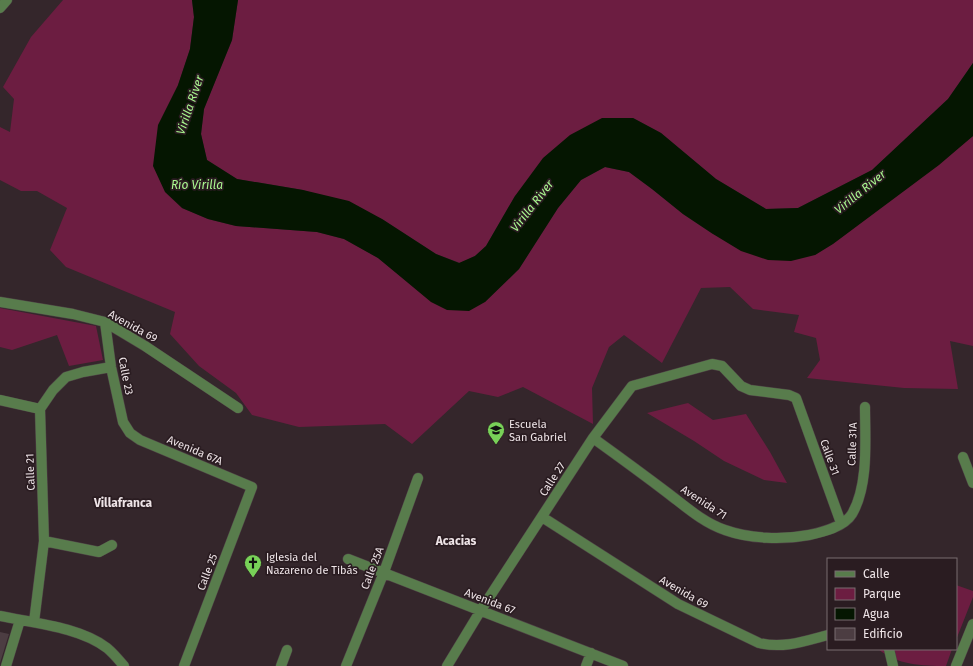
<svg xmlns="http://www.w3.org/2000/svg" width="973" height="666" viewBox="0 0 973 666" font-family="'Fira Sans',sans-serif">
  <style>
    .green { fill: #6c1d41 }
    .water { fill: #051601 }
    .building { fill: #4c3d42 }
    .lines { fill: none; stroke-linecap: round; stroke-linejoin: round }
    .minor-casing { stroke: #4e4145; stroke-width: 11 }
    .minor { stroke: #587c4c; stroke-width: 10 }
    .labels { text-anchor: middle; stroke-width: 3.5; stroke-linejoin: round; paint-order: stroke }
    .street-label { font-size: 11px; fill: #eee4e7; stroke: #2a1c21 }
    .poi-label { font-size: 11px; fill: #eee4e7; stroke: #2a1c21; text-anchor: start }
    .water-label { font-size: 12px; font-style: italic; fill: #aaf890; stroke: #2a1c21 }
    .neighbourhood-label { font-size: 12px; font-weight: bold; fill: #eee4e7; stroke: #2a1c21 }
  </style>
  <rect width="100%" height="100%" fill="#34262b"/>
  <path class="green" d="M 63,0 L 192,0 L 194,17 L 190,49 L 178,85 L 182,208 L 208,219 L 236,226 L 317,232 L 344,239 L 378,258 L 403,278 L 485,302 L 519,269 L 558,208 L 581,180 L 605,167 L 629,172 L 652,189 L 683,214 L 713,234 L 815,255 C 833,244 848,232 864,220 C 901,192 938,165 973,136 L 973,346 L 950,341 L 958,389 L 904,388 L 807,378 L 820,360 L 816,338 L 794,332 L 799,315 L 753,309 L 730,287 L 701,288 L 662,363 L 624,335 L 609,347 L 592,388 L 593,424 L 523,387 L 498,397 L 469,391 L 412,444 L 385,424 L 299,427 L 252,415 L 236,393 L 199,366 L 170,334 L 175,312 L 66,267 L 50,250 L 67,208 L 37,191 L 21,191 L 0,180 L 0,127 L 10,132 L 14,99 L 3,87 L 31,37 Z
    M 238,0 L 973,0 L 973,63 L 948,99 L 872,170 L 798,208 L 766,209 L 716,179 L 661,133 L 633,118 L 515,196 L 486,246 L 475,256 L 460,263 L 436,254 L 382,219 L 303,190 L 237,179 L 207,160 L 201,134 L 204,109 L 232,40 Z
    M 0,308 L 96,326 L 103,360 L 69,366 L 57,335 L 12,350 L 0,347 Z
    M 688,403 L 713,420 L 746,414 L 770,452 L 787,483 L 764,480 L 724,461 L 694,441 L 647,413 Z
    M 956,585 L 973,591 L 973,597 L 956,640 Z
    M 878,649 L 952,649 L 946,666 C 922,666 897,665 878,649 Z"/>
  <path class="water" d="M 192,0 L 238,0 L 232,40 L 204,109 L 201,134 L 207,160 L 237,179 L 303,190 L 349,201 L 382,219 L 436,254 L 459,263 L 475,256 L 486,246 L 515,196 L 543,158 L 570,135 L 602,118 L 633,118 L 661,133 L 716,179 L 766,209 L 798,208 L 872,170 L 948,99 L 973,63 L 973,136 L 939,165 L 833,244 L 815,255 L 791,261 L 768,260 L 741,251 L 713,234 L 683,214 L 652,189 L 629,172 L 605,167 L 581,180 L 558,208 L 519,269 L 485,302 L 469,311 L 447,310 L 431,302 L 378,258 L 344,239 L 317,232 L 236,226 L 208,219 L 182,208 L 165,192 L 153,166 L 158,125 L 178,85 L 190,49 L 194,17 Z"/>
  <path class="building" d="M 0,632 L 9,634 L 0,663 Z"/>
  <g class="lines">
    <g class="minor-casing">
      <path id="minor" d="M 0,8 L 7,0
        M 0,302 L 73,314 L 105,322 L 145,346 L 238,408
        M 105,322 L 111,367 L 123,422 L 130,433 L 140,440 L 252,487 L 184,666
        M 0,400 L 40,409
        M 593,438 C 618,456 644,475 669,494 C 686,507 704,523 725,530 C 750,539 783,540 809,535 C 823,532 844,527 852,514 C 869,485 865,439 865,407
        M 963,457 L 973,483
        M 542,517 L 678,604 L 759,643 C 783,649 805,641 828,635
        M 44,541 L 99,552 L 112,545
        M 348,559 L 623,666
        M 0,616 C 33,623 80,627 107,648 C 113,653 119,660 124,666
        M 34,622 L 44,541 L 40,409 L 53,390 L 66,377 L 83,372 L 111,367
        M 889,649 L 893,666
        M 6,666 L 20,620
        M 281,666 L 287,650
        M 346,666 L 384,572 L 418,478
        M 447,666 L 481,610 L 593,438 L 632,386 L 712,364 L 722,366 L 741,386 L 750,390 L 789,395 L 796,398 L 841,523
        M 586,666 L 591,653
        M 956,666 L 973,624"/>
    </g>
    <use href="#minor" class="minor"/>
  </g>
  <defs>
    <g id="school-pin" transform="scale(0.9)"><path d="M0 17L-7.5 6A9.5 9.5 0 1 1 7.5 6Z" fill="#78d158" stroke="#2a1c21"/><path d="M0-5L7-2L0 1L-7-2ZM-4 1L0 2.5L4 1V4Q0 6-4 4Z" fill="#111"/></g>
    <g id="church-pin" transform="scale(0.9)"><path d="M0 17L-7.5 6A9.5 9.5 0 1 1 7.5 6Z" fill="#78d158" stroke="#2a1c21"/><path d="M-1.2-6h2.4v3.5h3.3v2.4h-3.3V6h-2.4V-.1h-3.3v-2.4h3.3Z" fill="#111"/></g>
  </defs>
  <g fill-rule="evenodd">
    <use href="#school-pin" x="496" y="430"/>
    <use href="#church-pin" x="253" y="563"/>
  </g>
  <g class="labels">
    <g class="street-label">
      <text transform="translate(133 326) rotate(29)" y="4">Avenida 69</text>
      <text transform="translate(126 376) rotate(79)" y="4">Calle 23</text>
      <text transform="translate(852 444) rotate(-88)" y="4">Calle 31A</text>
      <text transform="translate(195 450) rotate(23)" y="4">Avenida 67A</text>
      <text transform="translate(830 457) rotate(70)" y="4">Calle 31</text>
      <text transform="translate(30 472) rotate(-92)" y="4">Calle 21</text>
      <text transform="translate(552 479) rotate(-57)" y="4">Calle 27</text>
      <text transform="translate(704 502) rotate(33)" y="4">Avenida 71</text>
      <text transform="translate(372 568) rotate(-69)" y="4">Calle 25A</text>
      <text transform="translate(207 572) rotate(-69)" y="4">Calle 25</text>
      <text transform="translate(684 592) rotate(30)" y="4">Avenida 69</text>
      <text transform="translate(490 601) rotate(21)" y="4">Avenida 67</text>
    </g>
    <g class="poi-label">
      <text x="509" y="428">Escuela<tspan x="509" dy="13">San Gabriel</tspan></text>
      <text x="266" y="561">Iglesia del<tspan x="266" dy="13">Nazareno de Tibás</tspan></text>
    </g>
    <g class="water-label">
      <text transform="translate(190 105) rotate(-71)" y="4">Virilla River</text>
      <text x="197" y="189">Río Virilla</text>
      <text transform="translate(860 192) rotate(-39)" y="4">Virilla River</text>
      <text transform="translate(532 206) rotate(-52)" y="4">Virilla River</text>
    </g>
    <g class="neighbourhood-label">
      <text x="123" y="507">Villafranca</text>
      <text x="456" y="545">Acacias</text>
    </g>
  </g>
  <rect x="827" y="558" width="130" height="92" fill="#2a1c21" stroke="#786c70"/>
  <rect x="835" y="571" width="20" height="6" fill="#587c4c" stroke="#786c70"/>
  <text x="863" y="578" font-size="12" fill="#eee4e7">Calle</text>
  <rect x="835" y="588" width="20" height="12" fill="#6c1d41" stroke="#786c70"/>
  <text x="863" y="598" font-size="12" fill="#eee4e7">Parque</text>
  <rect x="835" y="608" width="20" height="12" fill="#051601" stroke="#786c70"/>
  <text x="863" y="618" font-size="12" fill="#eee4e7">Agua</text>
  <rect x="835" y="628" width="20" height="12" fill="#4c3d42" stroke="#786c70"/>
  <text x="863" y="638" font-size="12" fill="#eee4e7">Edificio</text>
</svg>
